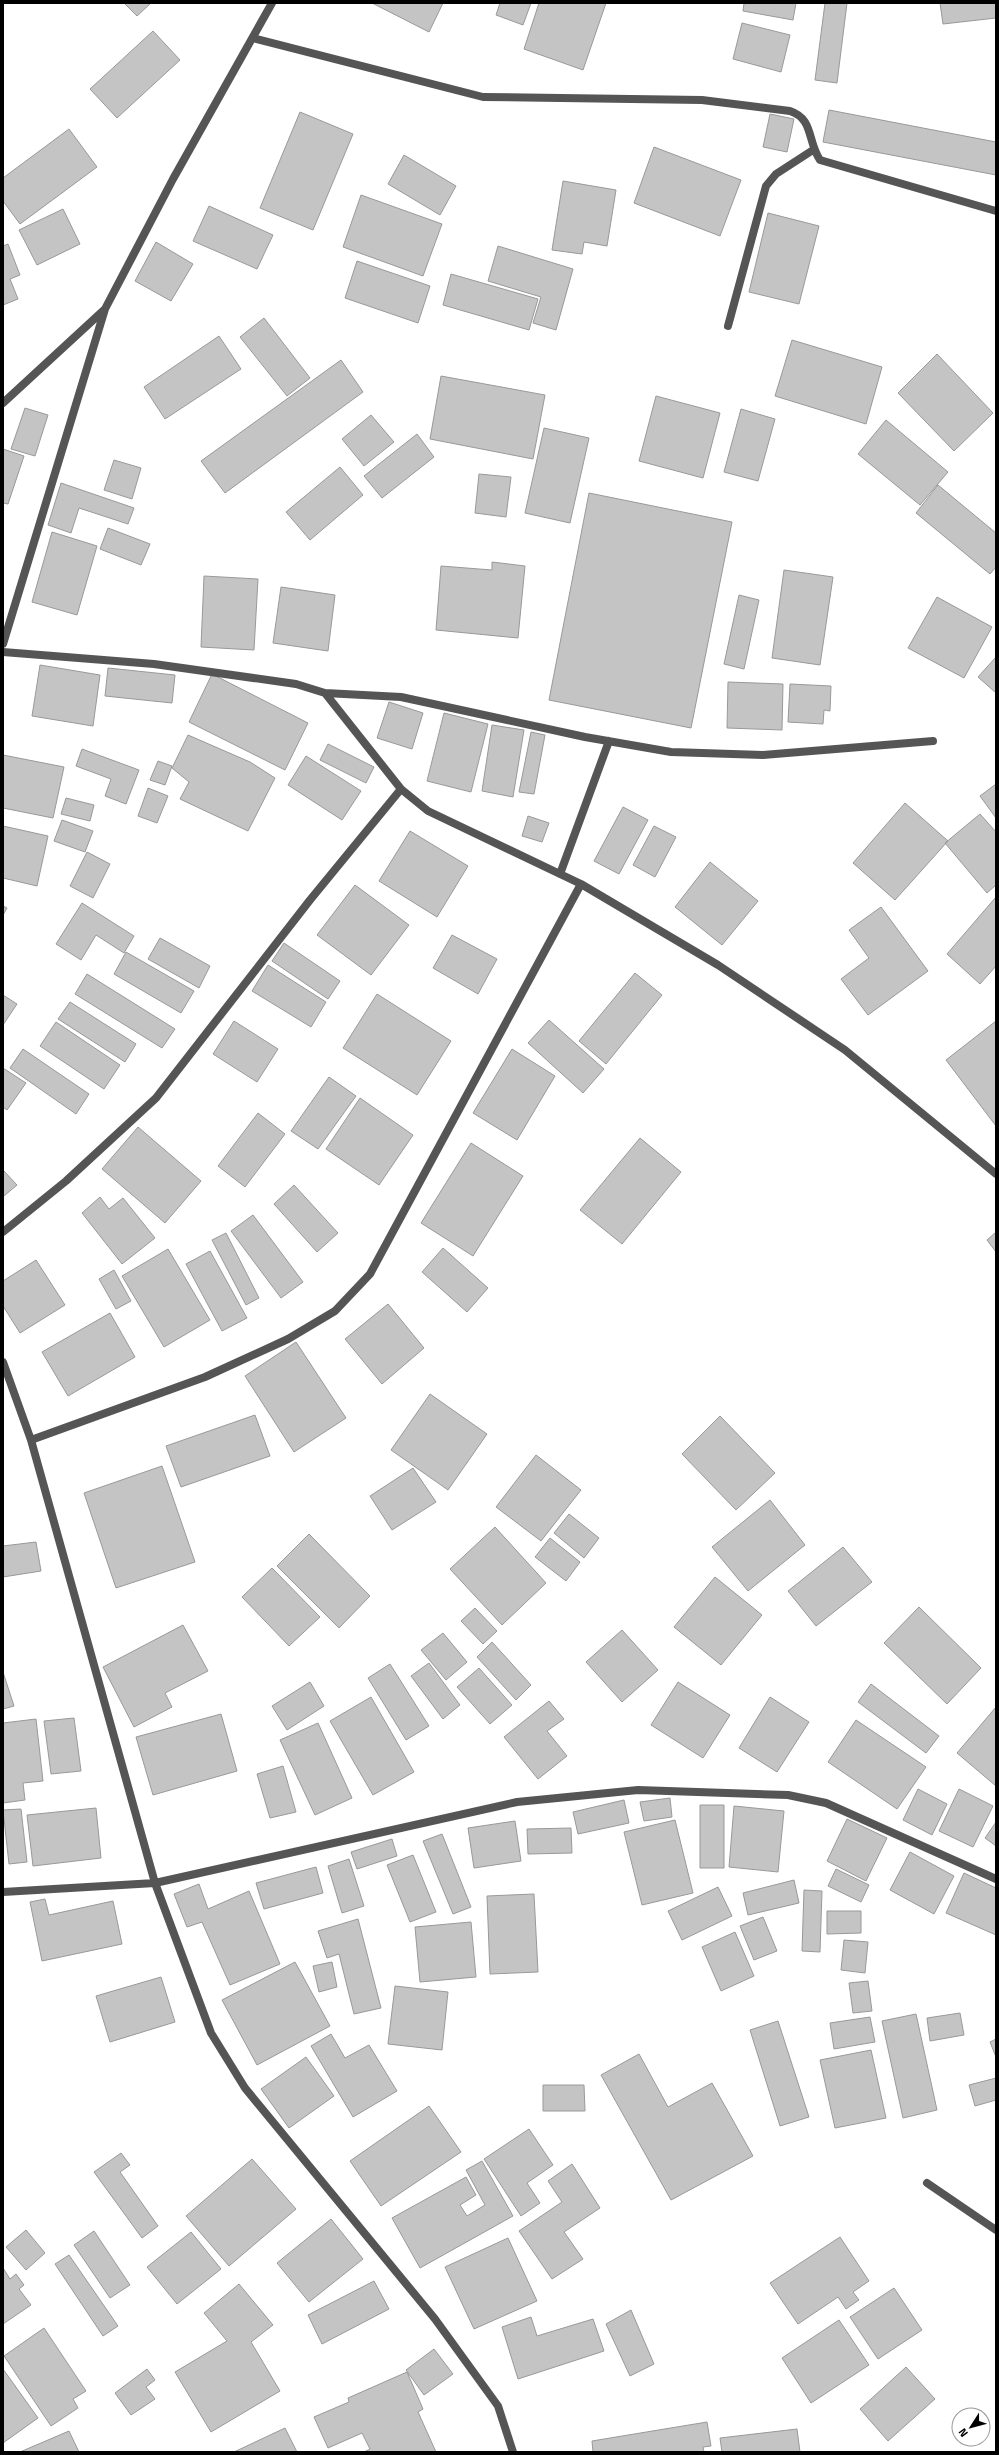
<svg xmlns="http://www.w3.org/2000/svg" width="999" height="2455" viewBox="0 0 999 2455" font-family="'Titillium Web',sans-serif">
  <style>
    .building { fill: #c4c4c4; stroke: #999 }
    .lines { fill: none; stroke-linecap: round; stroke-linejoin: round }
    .street { stroke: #555; stroke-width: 8 }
  </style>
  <rect width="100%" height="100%" fill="#fff"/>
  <path class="building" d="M 124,3 L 151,3 L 137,16 Z
    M 372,3 L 443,3 L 429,32 Z
    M 500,3 L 531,3 L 523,25 L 496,15 Z
    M 539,3 L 606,3 L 583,70 L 524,49 Z
    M 744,3 L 796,3 L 793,20 L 743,11 Z
    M 825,3 L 847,3 L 837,83 L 815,80 Z
    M 940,3 L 996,3 L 996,18 L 943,24 Z
    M 742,23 L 790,35 L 781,72 L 733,59 Z
    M 153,31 L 180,60 L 117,118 L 90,89 Z
    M 829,110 L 996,142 L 996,175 L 823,142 Z
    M 300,112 L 353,134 L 313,230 L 260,208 Z
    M 770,114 L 794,119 L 787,152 L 763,147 Z
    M 69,129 L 97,167 L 20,224 L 3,201 L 3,178 Z
    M 654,147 L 741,180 L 720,236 L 634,203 Z
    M 404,155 L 456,186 L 440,215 L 388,184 Z
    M 563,181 L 616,190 L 607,246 L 584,242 L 582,254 L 552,250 Z
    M 361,195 L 442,224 L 423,276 L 343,247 Z
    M 209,206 L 273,235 L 257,269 L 193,241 Z
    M 63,209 L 80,244 L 37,265 L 19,230 Z
    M 768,213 L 819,226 L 799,304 L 749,292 Z
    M 156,242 L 193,264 L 171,301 L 135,281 Z
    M 8,244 L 20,275 L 10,279 L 18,299 L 3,305 L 3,246 Z
    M 498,246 L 573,269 L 556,330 L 533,323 L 541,297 L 488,281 Z
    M 357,261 L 430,286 L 418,323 L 345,298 Z
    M 451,274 L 538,299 L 529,330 L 443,305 Z
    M 264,318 L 310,378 L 287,396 L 240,337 Z
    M 219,336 L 241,369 L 165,419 L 144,387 Z
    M 792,340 L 882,367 L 866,424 L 775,396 Z
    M 937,354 L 993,413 L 954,451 L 898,393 Z
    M 341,360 L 363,392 L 225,493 L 201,461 Z
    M 441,376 L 545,395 L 533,459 L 430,439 Z
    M 656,396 L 720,413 L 703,478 L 639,461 Z
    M 25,408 L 48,415 L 35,456 L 11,449 Z
    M 741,409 L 775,419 L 758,481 L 724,472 Z
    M 371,415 L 394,442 L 364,466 L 342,439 Z
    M 886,420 L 948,472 L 920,505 L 858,454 Z
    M 544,428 L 589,438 L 570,523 L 525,513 Z
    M 417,434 L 434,457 L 382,498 L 364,476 Z
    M 3,449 L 24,456 L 8,504 L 3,503 Z
    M 114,460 L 141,468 L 132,499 L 104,490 Z
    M 340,467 L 363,495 L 310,540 L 286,512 Z
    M 479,474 L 511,477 L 506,517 L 475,513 Z
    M 61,483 L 134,508 L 128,524 L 79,508 L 71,533 L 48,525 Z
    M 938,485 L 996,533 L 996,567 L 990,574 L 916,513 Z
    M 589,493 L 732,522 L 691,728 L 549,700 Z
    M 108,528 L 150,544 L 141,565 L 100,549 Z
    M 52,532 L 97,546 L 77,615 L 32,602 Z
    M 492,562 L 525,566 L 518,638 L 436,630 L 441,566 L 492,570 Z
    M 784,570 L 833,577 L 820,665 L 772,658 Z
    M 204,576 L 258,579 L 254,650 L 201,647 Z
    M 281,587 L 335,595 L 328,651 L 273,643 Z
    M 739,595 L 759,600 L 744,669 L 724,664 Z
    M 937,597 L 992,627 L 964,678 L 908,648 Z
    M 996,657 L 996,693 L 978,677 Z
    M 40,665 L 100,675 L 93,726 L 32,716 Z
    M 108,668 L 175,675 L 172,703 L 105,696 Z
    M 212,674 L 308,723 L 285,770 L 189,722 Z
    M 728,682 L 783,684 L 782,730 L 727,728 Z
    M 790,684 L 831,686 L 830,711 L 824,710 L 823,724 L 788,722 Z
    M 389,702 L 423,713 L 412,749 L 377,738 Z
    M 444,713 L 488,724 L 471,792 L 427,781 Z
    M 492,725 L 524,730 L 513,797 L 482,791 Z
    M 531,732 L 545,735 L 534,794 L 519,792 Z
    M 188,735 L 250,762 L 275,778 L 248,831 L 180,799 L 189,782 L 172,768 Z
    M 328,744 L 374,767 L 366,783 L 320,760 Z
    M 82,749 L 139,770 L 126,804 L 105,796 L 111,779 L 76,766 Z
    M 3,755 L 64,767 L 53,818 L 3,808 Z
    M 306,756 L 361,791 L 342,820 L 288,785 Z
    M 158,761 L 172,766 L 165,785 L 150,780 Z
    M 996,784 L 996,818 L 980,796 Z
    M 148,788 L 168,796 L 157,823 L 138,816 Z
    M 66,798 L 94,805 L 90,821 L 61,814 Z
    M 905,803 L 948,841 L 895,900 L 853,863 Z
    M 623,807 L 648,820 L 619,874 L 594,861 Z
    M 980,814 L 996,832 L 996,885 L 987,893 L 945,843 Z
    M 528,816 L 549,823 L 542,842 L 522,836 Z
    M 62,820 L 93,831 L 85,852 L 54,841 Z
    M 3,826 L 48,836 L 37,886 L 3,878 Z
    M 654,826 L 676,837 L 655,877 L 633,865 Z
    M 410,831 L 468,866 L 437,917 L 379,881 Z
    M 87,852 L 110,864 L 93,898 L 70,886 Z
    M 710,862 L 758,901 L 722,945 L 675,907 Z
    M 355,885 L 409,925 L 371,975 L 317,935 Z
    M 996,897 L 996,966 L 980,984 L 947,954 Z
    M 82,903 L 134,936 L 124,953 L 96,935 L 81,960 L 56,944 Z
    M 3,906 L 7,908 L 3,915 Z
    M 881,907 L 928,971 L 868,1015 L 841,979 L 869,958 L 849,930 Z
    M 452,935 L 497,959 L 478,994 L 433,968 Z
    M 160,938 L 210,966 L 199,988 L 148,959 Z
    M 284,943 L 340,981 L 328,999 L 272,961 Z
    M 126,952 L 194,991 L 181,1013 L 114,974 Z
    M 268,965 L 326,1002 L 311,1027 L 252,991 Z
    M 635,973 L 662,995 L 606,1064 L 579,1041 Z
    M 87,974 L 175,1029 L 162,1048 L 75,994 Z
    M 377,994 L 451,1041 L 417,1095 L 343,1048 Z
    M 3,995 L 17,1004 L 3,1025 Z
    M 70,1002 L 136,1044 L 125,1062 L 58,1019 Z
    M 549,1020 L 604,1069 L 583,1093 L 528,1043 Z
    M 234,1021 L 278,1049 L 257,1082 L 213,1054 Z
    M 996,1021 L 996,1126 L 946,1060 Z
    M 56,1022 L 120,1065 L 104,1089 L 40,1046 Z
    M 23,1049 L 89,1094 L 76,1114 L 10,1068 Z
    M 512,1049 L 555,1076 L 517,1140 L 473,1113 Z
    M 3,1068 L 26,1083 L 7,1110 L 3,1107 Z
    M 329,1077 L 356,1096 L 318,1149 L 291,1131 Z
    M 360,1098 L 413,1135 L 379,1185 L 326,1149 Z
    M 258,1113 L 285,1134 L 245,1187 L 218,1166 Z
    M 138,1127 L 201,1181 L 165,1223 L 102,1169 Z
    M 640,1138 L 681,1172 L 622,1244 L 580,1210 Z
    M 471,1143 L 523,1176 L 473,1256 L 421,1223 Z
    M 3,1170 L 17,1185 L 4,1196 L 3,1195 Z
    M 294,1185 L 338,1233 L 317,1252 L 274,1204 Z
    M 100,1197 L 109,1209 L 123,1198 L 155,1238 L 122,1264 L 82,1213 Z
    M 253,1215 L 303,1282 L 281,1298 L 231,1231 Z
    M 996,1232 L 996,1252 L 987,1240 Z
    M 226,1233 L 259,1298 L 246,1305 L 212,1240 Z
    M 443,1248 L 488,1288 L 467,1312 L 422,1272 Z
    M 168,1249 L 210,1320 L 164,1347 L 122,1276 Z
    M 210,1251 L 247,1318 L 222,1331 L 186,1264 Z
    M 36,1260 L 65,1305 L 20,1333 L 3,1306 L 3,1281 Z
    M 114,1270 L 131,1301 L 116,1309 L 99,1279 Z
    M 388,1304 L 424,1348 L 382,1384 L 345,1339 Z
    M 110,1313 L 135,1357 L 68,1396 L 42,1352 Z
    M 296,1342 L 346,1418 L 294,1452 L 245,1376 Z
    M 430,1394 L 487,1434 L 448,1490 L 391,1450 Z
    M 255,1415 L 270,1456 L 181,1487 L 166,1446 Z
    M 720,1416 L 775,1473 L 736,1510 L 682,1454 Z
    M 536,1455 L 581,1490 L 541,1541 L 496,1507 Z
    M 162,1466 L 195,1562 L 116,1588 L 84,1493 Z
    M 413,1468 L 436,1502 L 392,1530 L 370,1496 Z
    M 770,1500 L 805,1545 L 748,1591 L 712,1547 Z
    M 569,1514 L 599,1538 L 584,1558 L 554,1533 Z
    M 495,1527 L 546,1583 L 502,1625 L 450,1569 Z
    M 309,1534 L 370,1596 L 339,1628 L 277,1566 Z
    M 550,1538 L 580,1562 L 566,1581 L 535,1557 Z
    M 36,1542 L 41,1571 L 3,1577 L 3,1546 Z
    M 843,1547 L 872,1582 L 816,1626 L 788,1591 Z
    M 272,1568 L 320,1617 L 289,1646 L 242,1597 Z
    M 715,1577 L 762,1615 L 721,1665 L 674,1627 Z
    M 919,1607 L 981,1668 L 947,1704 L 884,1643 Z
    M 475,1608 L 497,1631 L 483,1644 L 461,1621 Z
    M 183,1625 L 208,1671 L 165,1693 L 172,1707 L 134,1727 L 103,1667 Z
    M 622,1630 L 658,1670 L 622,1702 L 586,1662 Z
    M 443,1633 L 467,1662 L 446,1680 L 421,1650 Z
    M 492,1642 L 531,1685 L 516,1700 L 477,1657 Z
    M 429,1663 L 460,1705 L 443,1719 L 411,1676 Z
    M 390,1664 L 429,1726 L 406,1740 L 368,1678 Z
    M 479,1668 L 512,1705 L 490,1724 L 457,1687 Z
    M 3,1672 L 14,1706 L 3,1709 Z
    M 310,1682 L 324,1706 L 287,1730 L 272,1706 Z
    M 678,1682 L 730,1715 L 703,1758 L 651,1725 Z
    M 871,1684 L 939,1736 L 926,1753 L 858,1702 Z
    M 371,1697 L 414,1772 L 373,1795 L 330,1721 Z
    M 770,1697 L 809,1722 L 777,1772 L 739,1748 Z
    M 549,1701 L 564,1719 L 547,1731 L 567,1756 L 538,1779 L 504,1737 Z
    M 996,1707 L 996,1786 L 957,1753 Z
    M 221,1714 L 237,1771 L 153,1795 L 136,1737 Z
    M 74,1718 L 81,1771 L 51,1774 L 44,1721 Z
    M 36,1719 L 43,1781 L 23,1783 L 25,1800 L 3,1803 L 3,1723 Z
    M 856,1720 L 926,1767 L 897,1809 L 828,1762 Z
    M 318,1723 L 352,1798 L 315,1815 L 280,1740 Z
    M 283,1766 L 296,1812 L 270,1818 L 257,1774 Z
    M 918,1789 L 947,1804 L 932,1835 L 903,1820 Z
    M 959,1789 L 993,1806 L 973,1847 L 939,1831 Z
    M 670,1798 L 672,1817 L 644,1821 L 640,1802 Z
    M 624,1800 L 629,1823 L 578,1834 L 573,1812 Z
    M 700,1805 L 724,1805 L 724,1868 L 700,1868 Z
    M 734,1806 L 784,1811 L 778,1872 L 729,1867 Z
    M 96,1808 L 101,1858 L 33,1866 L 27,1815 Z
    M 21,1809 L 27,1862 L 9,1864 L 3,1810 Z
    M 847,1819 L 887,1838 L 866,1881 L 827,1861 Z
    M 675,1820 L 693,1893 L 642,1905 L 624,1832 Z
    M 515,1821 L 521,1861 L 474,1868 L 468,1828 Z
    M 996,1822 L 996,1846 L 985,1838 Z
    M 571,1828 L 572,1853 L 528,1854 L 527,1829 Z
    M 442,1834 L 471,1907 L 453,1914 L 423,1841 Z
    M 392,1839 L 397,1856 L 357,1869 L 351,1852 Z
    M 910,1852 L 954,1876 L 934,1914 L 890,1890 Z
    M 413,1855 L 436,1912 L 410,1922 L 387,1865 Z
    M 349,1859 L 364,1906 L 342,1913 L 328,1866 Z
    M 316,1867 L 323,1893 L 264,1909 L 256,1883 Z
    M 836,1869 L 869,1885 L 861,1902 L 828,1886 Z
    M 964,1873 L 996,1888 L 996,1935 L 946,1913 Z
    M 794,1880 L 799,1903 L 748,1915 L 743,1893 Z
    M 199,1884 L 208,1909 L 249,1891 L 280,1964 L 230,1985 L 202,1922 L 187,1927 L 174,1894 Z
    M 718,1887 L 732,1916 L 682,1940 L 668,1911 Z
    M 804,1890 L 822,1891 L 820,1952 L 802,1951 Z
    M 534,1894 L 538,1972 L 490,1974 L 487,1896 Z
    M 45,1899 L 49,1915 L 113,1901 L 122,1944 L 42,1961 L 30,1902 Z
    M 827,1911 L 861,1911 L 861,1933 L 827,1934 Z
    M 763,1917 L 777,1951 L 754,1960 L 740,1926 Z
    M 358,1919 L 381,2008 L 354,2014 L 339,1954 L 327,1958 L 318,1931 Z
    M 471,1922 L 476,1977 L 420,1982 L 415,1927 Z
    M 735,1932 L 754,1976 L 721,1991 L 702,1947 Z
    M 844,1940 L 868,1942 L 865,1973 L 841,1970 Z
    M 295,1962 L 330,2026 L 257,2065 L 222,2000 Z
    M 332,1962 L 337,1987 L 319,1992 L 313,1966 Z
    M 161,1977 L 175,2022 L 110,2042 L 96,1996 Z
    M 868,1981 L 872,2011 L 853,2013 L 849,1983 Z
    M 395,1986 L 448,1992 L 442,2050 L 388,2044 Z
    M 960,2013 L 964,2035 L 930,2041 L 927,2018 Z
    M 916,2014 L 937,2110 L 903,2118 L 882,2021 Z
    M 870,2017 L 875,2042 L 834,2049 L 830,2023 Z
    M 778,2021 L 809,2117 L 780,2126 L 750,2030 Z
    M 331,2034 L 345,2058 L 369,2045 L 397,2091 L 353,2117 L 311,2046 Z
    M 996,2039 L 996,2057 L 990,2042 Z
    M 871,2050 L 886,2118 L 835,2128 L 820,2060 Z
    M 639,2054 L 668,2107 L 712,2083 L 753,2156 L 671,2200 L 601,2075 Z
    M 306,2057 L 334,2096 L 289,2128 L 261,2089 Z
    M 996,2078 L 996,2100 L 975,2106 L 969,2085 Z
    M 543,2085 L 584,2085 L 585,2111 L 543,2111 Z
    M 429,2106 L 461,2152 L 381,2206 L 350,2161 Z
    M 529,2129 L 553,2165 L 527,2183 L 540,2203 L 521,2216 L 484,2159 Z
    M 121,2153 L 130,2165 L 120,2172 L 158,2226 L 142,2238 L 94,2172 Z
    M 252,2159 L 296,2209 L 229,2266 L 186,2216 Z
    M 482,2161 L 513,2216 L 420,2268 L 392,2218 L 466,2177 L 476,2195 L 460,2205 L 467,2216 L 485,2205 L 466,2170 Z
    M 572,2164 L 600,2208 L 564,2232 L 583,2259 L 552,2279 L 519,2231 L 562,2202 L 548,2181 Z
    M 331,2219 L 363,2259 L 309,2302 L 277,2263 Z
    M 26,2230 L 45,2253 L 26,2270 L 6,2247 Z
    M 94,2231 L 130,2285 L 110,2298 L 74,2245 Z
    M 191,2232 L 221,2269 L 177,2304 L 147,2267 Z
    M 840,2237 L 869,2281 L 853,2292 L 859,2300 L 846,2309 L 838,2297 L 798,2324 L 770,2283 Z
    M 508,2238 L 537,2301 L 474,2329 L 445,2267 Z
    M 69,2255 L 118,2326 L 103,2336 L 55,2264 Z
    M 3,2268 L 10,2279 L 16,2274 L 24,2285 L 19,2289 L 31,2305 L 3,2324 Z
    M 374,2281 L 389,2309 L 322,2344 L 308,2315 Z
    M 239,2284 L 273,2325 L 251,2342 L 280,2391 L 211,2432 L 175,2372 L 227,2341 L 204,2313 Z
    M 894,2288 L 922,2330 L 878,2359 L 850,2317 Z
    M 631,2310 L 654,2364 L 630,2376 L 606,2324 Z
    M 531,2317 L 537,2336 L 593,2319 L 604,2351 L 518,2379 L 502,2327 Z
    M 839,2320 L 869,2365 L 811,2403 L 782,2358 Z
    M 44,2328 L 86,2391 L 73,2399 L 78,2408 L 51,2426 L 4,2356 Z
    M 434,2349 L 453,2374 L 424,2395 L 406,2370 Z
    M 906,2367 L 935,2399 L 888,2441 L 860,2409 Z
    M 3,2369 L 38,2418 L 3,2443 Z
    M 147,2369 L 155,2380 L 146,2387 L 155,2399 L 131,2415 L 115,2393 Z
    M 407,2372 L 423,2409 L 418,2412 L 436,2452 L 364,2452 L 370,2449 L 362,2433 L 328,2448 L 314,2417 L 349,2402 L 348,2398 Z
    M 707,2422 L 711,2446 L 703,2447 L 704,2452 L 593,2452 L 592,2441 Z
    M 285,2428 L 297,2452 L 234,2452 Z
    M 797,2429 L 800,2452 L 722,2452 L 720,2438 Z
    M 69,2431 L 79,2452 L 20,2452 Z"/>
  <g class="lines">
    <path class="street" d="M 253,38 L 483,97 L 702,100 L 790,111 C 814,119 807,141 820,160 L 996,211
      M 728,326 L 766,186 L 776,174 L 813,150
      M 3,403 L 104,310
      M 3,644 L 105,309 L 173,179 L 272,3
      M 3,652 L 154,664 L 296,684 L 325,693 L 401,789 L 428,811 L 581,884 L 718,965 L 845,1050 L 996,1174
      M 325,693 L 401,697 L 585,737 L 671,752 L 763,755 L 933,741
      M 560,874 L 609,741
      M 3,1232 L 66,1181 L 156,1098 L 310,900 L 401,789
      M 3,1362 L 31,1440 L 155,1883 L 211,2033 L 245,2088 L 435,2319 L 498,2406 L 513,2452
      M 31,1440 L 205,1377 L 288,1339 L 335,1311 L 370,1274 L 581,884
      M 3,1892 L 155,1883 L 517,1802 L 638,1790 L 788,1795 L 826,1803 L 996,1879
      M 927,2183 L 996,2230"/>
  </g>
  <rect width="999" height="2455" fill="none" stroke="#000000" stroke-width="8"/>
  <g transform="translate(971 2427) rotate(234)"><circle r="19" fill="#ffffff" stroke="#999999"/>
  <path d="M0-3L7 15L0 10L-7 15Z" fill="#000000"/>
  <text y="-6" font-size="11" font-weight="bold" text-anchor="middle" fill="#000000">N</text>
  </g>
</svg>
